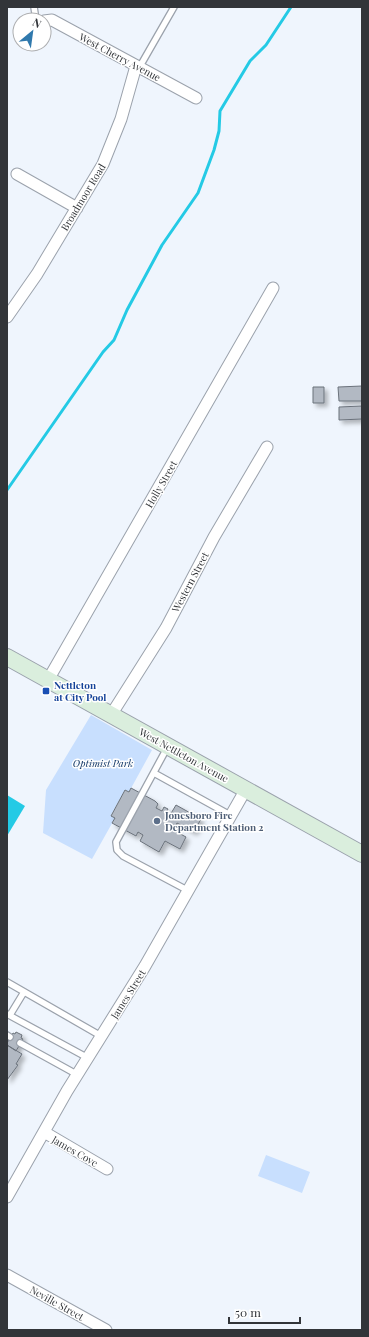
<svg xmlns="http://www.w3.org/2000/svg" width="369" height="1337" viewBox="0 0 369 1337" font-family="'Playfair Display',serif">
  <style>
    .green { fill: #c8dffe }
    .water { fill: #24cae5 }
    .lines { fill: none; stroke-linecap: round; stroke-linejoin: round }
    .stream { stroke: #24cae5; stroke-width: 3 }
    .building { fill: #b2b9c3; stroke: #6b727b; filter: url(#shadow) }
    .lane-casing { stroke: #9ba2ac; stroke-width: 8 }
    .street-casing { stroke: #9ba2ac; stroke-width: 13 }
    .secondary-casing { stroke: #9ba2ac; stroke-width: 18 }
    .lane { stroke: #fff; stroke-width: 5.5 }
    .street { stroke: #fff; stroke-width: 11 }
    .secondary { stroke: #daeedd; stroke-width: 16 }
    .transit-dot { fill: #1a4fb4; stroke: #fff; stroke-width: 1.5 }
    .service-dot { fill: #5c6f8a; stroke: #fff; stroke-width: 1.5 }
    .labels { text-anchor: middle; stroke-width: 3; stroke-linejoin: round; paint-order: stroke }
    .street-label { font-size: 10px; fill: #323539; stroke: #fff }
    .transit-label { font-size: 10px; font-weight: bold; fill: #164399; stroke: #fff; text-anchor: start }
    .park-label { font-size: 10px; font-style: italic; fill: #113767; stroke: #fff }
    .service-label { font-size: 10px; font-weight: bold; fill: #4e5e75; stroke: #fff; text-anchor: start }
  </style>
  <defs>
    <filter id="shadow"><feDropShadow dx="3.5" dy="3.5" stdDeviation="2" flood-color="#0004"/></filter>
  </defs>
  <rect width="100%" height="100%" fill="#eff5fd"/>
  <path class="green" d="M 91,715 L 152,750 L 129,792 L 125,790 L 111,815 L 115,818 L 92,859 L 43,833 L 46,790 Z
    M 266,1155 L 310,1172 L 302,1193 L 258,1176 Z"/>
  <path class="water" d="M 7,795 L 25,806 L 7,836 Z"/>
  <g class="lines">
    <path class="stream" d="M 7,490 L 103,352 L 114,340 L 127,310 L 162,245 L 198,193 L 214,150 L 219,131 L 220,111 L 250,61 L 266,45 L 291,7"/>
  </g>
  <path class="building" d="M 362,386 L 362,401 L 339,401 L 338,387 Z
    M 313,387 L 324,387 L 324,403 L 313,403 Z
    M 362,406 L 362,419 L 339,420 L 339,407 Z
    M 131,788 L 155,801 L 158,804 L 156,808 L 162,811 L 164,807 L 168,809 L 166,813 L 170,815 L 176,805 L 201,819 L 194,832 L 177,823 L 173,830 L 186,837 L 180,849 L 165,841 L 159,852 L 140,841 L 143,835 L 138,832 L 136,836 L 112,823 L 115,818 L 111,816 L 125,790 L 129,792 Z
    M 16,1032 L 22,1035 L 21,1038 L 23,1039 L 16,1051 L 7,1045 L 7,1043 L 13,1033 L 15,1034 Z
    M 7,1045 L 22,1054 L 16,1064 L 18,1065 L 7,1080 Z"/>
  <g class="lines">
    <g class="lane-casing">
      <path id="lane" d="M 34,7 L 36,20
        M 139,68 L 174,7
        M 167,748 L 116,842 L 117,850 L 123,856 L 187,890
        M 154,773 L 230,815
        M 7,982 L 101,1036
        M 7,1014 L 88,1058
        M 10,1015 L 24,992
        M 7,1035 L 10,1037
        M 20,1043 L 78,1075"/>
    </g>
    <g class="street-casing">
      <path id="street" d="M 44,21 L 52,20 L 196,98
        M 17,174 L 77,208
        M 7,317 L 37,274 L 103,164 L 121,119 L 136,66
        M 48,680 L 273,288
        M 111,715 L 166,628 L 214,537 L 267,447
        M 44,1132 L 107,1169
        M 7,1197 L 67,1091 L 145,966 L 246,789
        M 7,1275 L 106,1330"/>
    </g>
    <g class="secondary-casing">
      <path id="secondary" d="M 7,657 L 362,854"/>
    </g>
    <use href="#lane" class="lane"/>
    <use href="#street" class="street"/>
    <use href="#secondary" class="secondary"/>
  </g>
  <rect class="transit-dot" x="42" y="687" width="8" height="8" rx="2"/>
  <circle class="service-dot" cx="157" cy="821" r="4"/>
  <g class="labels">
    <g class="street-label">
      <text transform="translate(120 57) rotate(28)" y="4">West Cherry Avenue</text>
      <text transform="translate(83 197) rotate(-59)" y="4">Broadmoor Road</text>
      <text transform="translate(161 484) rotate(-60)" y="4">Holly Street</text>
      <text transform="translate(190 582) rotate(-62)" y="4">Western Street</text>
      <text transform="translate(184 755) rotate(29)" y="4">West Nettleton Avenue</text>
      <text transform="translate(128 994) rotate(-58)" y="4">James Street</text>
      <text transform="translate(75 1151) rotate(30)" y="4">James Cove</text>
      <text transform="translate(57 1303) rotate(29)" y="4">Neville Street</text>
    </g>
    <g class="transit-label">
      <text x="54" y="689">Nettleton<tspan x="54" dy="12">at City Pool</tspan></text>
    </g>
    <g class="park-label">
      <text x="103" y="767">Optimist Park</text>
    </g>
    <g class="service-label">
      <text x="165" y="819">Jonesboro Fire<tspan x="165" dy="12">Department Station 2</tspan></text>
    </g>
  </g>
  <rect width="369" height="1337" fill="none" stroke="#323539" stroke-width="16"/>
  <g transform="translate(32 32) rotate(29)"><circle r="19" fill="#ffffff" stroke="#adaeb0"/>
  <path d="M0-3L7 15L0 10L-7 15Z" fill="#3079ad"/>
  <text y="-6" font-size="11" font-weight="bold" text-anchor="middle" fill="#323539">N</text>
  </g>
  <path d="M229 1317v6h71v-6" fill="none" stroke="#323539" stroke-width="2"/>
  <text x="235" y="1317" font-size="12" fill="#323539" stroke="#ffffff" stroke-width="3" paint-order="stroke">50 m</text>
</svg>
